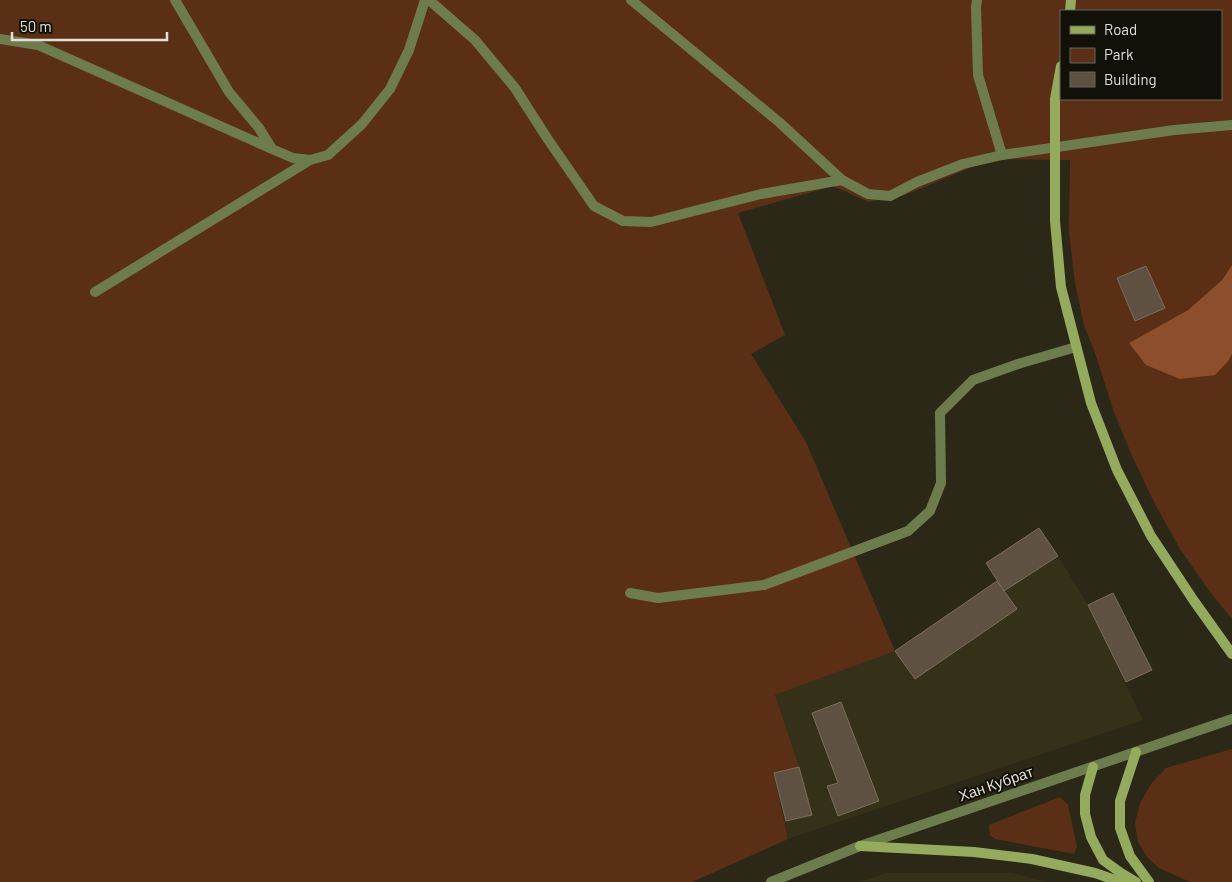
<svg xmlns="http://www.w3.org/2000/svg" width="1232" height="882" viewBox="0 0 1232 882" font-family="Barlow,sans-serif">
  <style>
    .built { fill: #353018 }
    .green { fill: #5b2f16; fill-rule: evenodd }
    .forest { fill: #8d4e2b }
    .building { fill: #5e5142; stroke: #7a6d5d }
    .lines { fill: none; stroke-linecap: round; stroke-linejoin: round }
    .street { stroke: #6d7c4c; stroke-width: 10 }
    .secondary { stroke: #94ab5d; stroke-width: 10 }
    .labels { text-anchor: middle; stroke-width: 4; stroke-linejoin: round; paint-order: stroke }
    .street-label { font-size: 15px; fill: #e2e0d6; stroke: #121109 }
  </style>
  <rect width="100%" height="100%" fill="#2c2817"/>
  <path class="built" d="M 1039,528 L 1058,556 L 1088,605 L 1143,720 L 788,839 L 774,773 L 799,767 L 775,695 L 895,651 L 998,582 L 986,563 Z
    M 885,873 L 1011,873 L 1046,882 L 861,882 Z"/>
  <path class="green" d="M 0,0 L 1232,0 L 1232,265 L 1222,280 L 1188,310 L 1129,343 L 1229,360 L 1232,354 L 1232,619 L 1210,592 L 1180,549 L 1155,504 L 1132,456 L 1114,412 L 1095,353 L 1084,325 L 1075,283 L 1069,232 L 1070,160 L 991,159 L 905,195 L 869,202 L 833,186 L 738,213 L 785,335 L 751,354 L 806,442 L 895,651 L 775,695 L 799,767 L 774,774 L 788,839 L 692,882 L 0,882 ZM 1061,11 L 1221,11 L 1221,99 L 1061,99 Z
    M 1232,749 L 1232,882 L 1190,882 L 1159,868 L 1147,857 L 1138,842 L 1135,823 L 1140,803 L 1151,784 L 1166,768 Z
    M 1060,797 L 1068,805 L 1077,847 L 1074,854 L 995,839 L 990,835 L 989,825 Z"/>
  <path class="forest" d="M 1232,265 L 1232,354 L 1229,360 L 1215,375 L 1180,379 L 1146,365 L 1129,343 L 1188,310 L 1222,280 Z"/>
  <path class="building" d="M 1146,266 L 1165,308 L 1135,321 L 1117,278 Z
    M 1039,528 L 1058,556 L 1004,591 L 986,563 Z
    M 997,581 L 1017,609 L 915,679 L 895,651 Z
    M 1113,593 L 1152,670 L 1126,682 L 1088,605 Z
    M 841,702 L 879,801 L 838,816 L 827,786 L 838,783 L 812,713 Z
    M 799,767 L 812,815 L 786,821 L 774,773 Z"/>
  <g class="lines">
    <path class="street" d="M 175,0 L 229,92 L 259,128 L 272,149 L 293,158 L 310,160 L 328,155 L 362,124 L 390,89 L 409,50 L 425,0
      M 429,0 L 475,40 L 515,88 L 547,138 L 594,206 L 623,221 L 651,222 L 761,194 L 842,180
      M 631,0 L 779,122 L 842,180 L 868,194 L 890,196 L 917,182 L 963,164 L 1002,155 L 1174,130 L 1232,125
      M 977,0 L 976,7 L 978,75 L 1002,155
      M 0,39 L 38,45 L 272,149
      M 95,292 L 310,160
      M 630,593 L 658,598 L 764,585 L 908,531 L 930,511 L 941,483 L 940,413 L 973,380 L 1018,364 L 1076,347
      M 771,882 L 860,846 L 1232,719"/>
    <path class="secondary" d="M 1070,11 L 1071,0
      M 1061,66 L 1055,99 L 1055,221 L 1061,287 L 1091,403 L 1117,470 L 1151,536 L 1194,601 L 1232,654
      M 1136,752 L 1120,801 L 1120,828 L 1130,856 L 1149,882
      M 1093,767 L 1085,795 L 1085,814 L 1091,837 L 1103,860 L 1121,873 L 1136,882
      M 860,846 L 974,852 L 1032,859 L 1095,873 L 1121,882"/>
  </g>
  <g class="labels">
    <g class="street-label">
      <text transform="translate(996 784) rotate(-19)" y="5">Хан Кубрат</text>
    </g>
  </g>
  <rect x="1060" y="10" width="162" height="90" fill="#121109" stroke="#65645b"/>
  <rect x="1070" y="26" width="25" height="8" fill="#94ab5d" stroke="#65645b"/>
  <text x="1104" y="35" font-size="15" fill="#e2e0d6">Road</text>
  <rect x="1070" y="48" width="25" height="15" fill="#5b2f16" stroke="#65645b"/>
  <text x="1104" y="60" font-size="15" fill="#e2e0d6">Park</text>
  <rect x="1070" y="72" width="25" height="15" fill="#5e5142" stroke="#65645b"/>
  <text x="1104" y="85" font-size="15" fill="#e2e0d6">Building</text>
  <path d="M12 32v8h155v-8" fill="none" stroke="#e2e0d6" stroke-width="2.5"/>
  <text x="20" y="32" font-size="15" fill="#e2e0d6" stroke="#121109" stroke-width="4" paint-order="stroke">50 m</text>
</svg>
